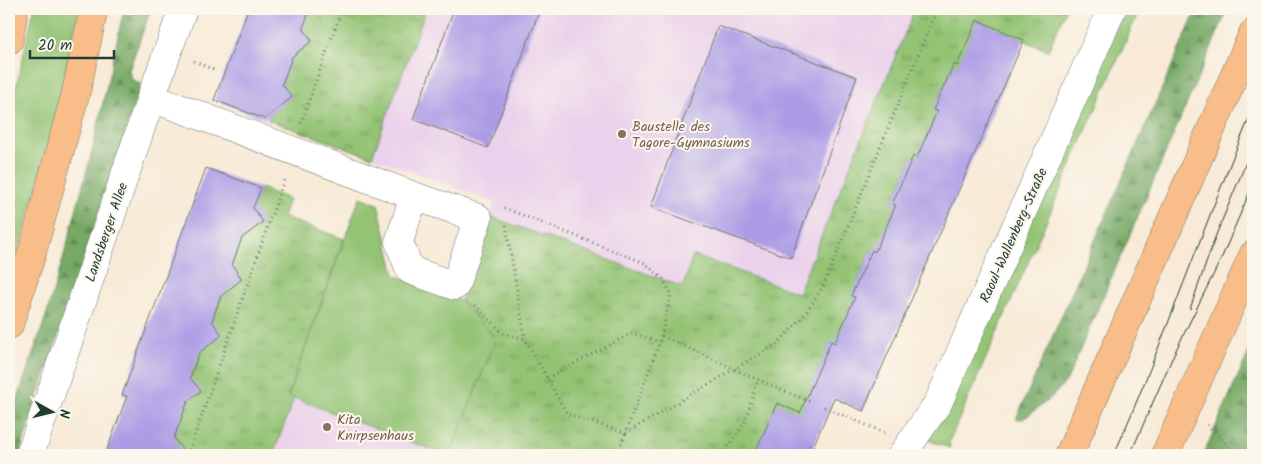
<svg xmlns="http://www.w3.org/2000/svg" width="1262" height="464" viewBox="0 0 1262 464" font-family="Kalam,sans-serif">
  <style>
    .built { fill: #ebd1eb }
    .green { fill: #93c373; stroke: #598054 }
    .forest { fill: url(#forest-firs); stroke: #4a734c }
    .park { fill: url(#park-tufts); stroke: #598054 }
    .building { fill: #ac9ce6 }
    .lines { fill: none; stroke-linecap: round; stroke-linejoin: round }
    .minor-casing { stroke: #6b7a6d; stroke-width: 29 }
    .major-casing { stroke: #6b7a6d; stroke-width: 29 }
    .path { stroke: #6b7a6d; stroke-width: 3; stroke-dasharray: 1 4; stroke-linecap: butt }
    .minor { stroke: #fff; stroke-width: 28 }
    .major { stroke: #f8bd89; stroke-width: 28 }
    .tram { stroke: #1f3d34; stroke-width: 1 }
    .education-dot { fill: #8d6e63; stroke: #fbf7ec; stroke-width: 2 }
    .labels { text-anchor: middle; stroke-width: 4; stroke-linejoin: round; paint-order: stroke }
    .education-label { font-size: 14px; fill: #785e54; stroke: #fbf7ec; text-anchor: start }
    .street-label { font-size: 14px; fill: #1f3d34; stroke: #fbf7ec }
  </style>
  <defs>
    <pattern id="forest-firs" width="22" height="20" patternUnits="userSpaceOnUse" patternTransform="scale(1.25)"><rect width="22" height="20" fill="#76a965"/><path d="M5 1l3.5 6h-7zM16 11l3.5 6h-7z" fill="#608b54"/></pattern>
    <pattern id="park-tufts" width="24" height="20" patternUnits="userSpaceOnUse" patternTransform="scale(1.25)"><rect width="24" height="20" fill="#93c373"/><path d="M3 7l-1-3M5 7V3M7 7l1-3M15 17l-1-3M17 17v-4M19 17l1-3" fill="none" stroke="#77a05f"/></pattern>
  </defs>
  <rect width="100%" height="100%" fill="#fbf7ec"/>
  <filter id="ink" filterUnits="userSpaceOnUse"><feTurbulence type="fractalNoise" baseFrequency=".02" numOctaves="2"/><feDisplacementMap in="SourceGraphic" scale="10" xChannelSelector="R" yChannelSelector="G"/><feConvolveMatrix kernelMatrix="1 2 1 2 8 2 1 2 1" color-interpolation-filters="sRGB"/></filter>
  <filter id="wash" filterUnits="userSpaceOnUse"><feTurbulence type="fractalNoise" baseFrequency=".0096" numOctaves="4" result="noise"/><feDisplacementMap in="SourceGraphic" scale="20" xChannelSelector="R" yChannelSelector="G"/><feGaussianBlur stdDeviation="1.12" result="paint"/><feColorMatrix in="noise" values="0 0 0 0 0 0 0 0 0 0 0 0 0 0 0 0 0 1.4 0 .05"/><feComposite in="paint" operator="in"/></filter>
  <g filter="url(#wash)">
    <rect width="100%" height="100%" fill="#f8ead7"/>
    <path class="built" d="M 426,9 L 915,9 L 798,293 L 694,255 L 684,287 L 491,217 L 494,202 L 372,157 Z
      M 294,398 L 446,455 L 273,455 Z"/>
    <path class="green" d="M 34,9 L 79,9 L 61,98 L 9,287 L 9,118 Z
      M 1125,9 L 1140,9 L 949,442 L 950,448 L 925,439 Z
      M 360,197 L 378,204 L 395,275 L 461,301 L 496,339 L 450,455 L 446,455 L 288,396 Z"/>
    <path class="forest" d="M 124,9 L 151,9 L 129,70 L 132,79 L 141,84 L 19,455 L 9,455 L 9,423 L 45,319 L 64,255 L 92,151 Z
      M 1197,9 L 1228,9 L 1067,380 C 1055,396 1039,408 1023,419 L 1016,419 Z
      M 1251,347 L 1253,349 L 1253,455 L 1203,455 Z"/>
    <path class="park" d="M 310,9 L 426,9 L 372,157 L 268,120 L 277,95 L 284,103 L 292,97 L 281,86 L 299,38 L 305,47 L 312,41 L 302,29 Z
      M 915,9 L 1066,9 L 1048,51 L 977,20 L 959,67 L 953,65 L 934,110 L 937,111 L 918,158 L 913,156 L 892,203 L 896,205 L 877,252 L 871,250 L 852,295 L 855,297 L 836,344 L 831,342 L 811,387 L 805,416 L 777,404 L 757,450 L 752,448 L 749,455 L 450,455 L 496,339 L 461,301 L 491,217 L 683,287 L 693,255 L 798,293 Z
      M 261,188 L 289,199 L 283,217 L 344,239 L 288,395 L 294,398 L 273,455 L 179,455 L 183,452 L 173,440 L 190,380 L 227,280 L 235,284 L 242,279 L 231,267 L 247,224 L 251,221 L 256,228 L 263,222 L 252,211 Z"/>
    <g id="blocks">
      <path class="building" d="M 248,9 L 310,9 L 303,28 L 312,41 L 292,57 L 282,84 L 292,97 L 265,119 L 214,100 Z
        M 454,9 L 540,9 L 488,148 L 413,119 Z
        M 977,20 L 1024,40 L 863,411 L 834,398 L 813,447 L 809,445 L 804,455 L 754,455 L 777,403 L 800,413 L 831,341 L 835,343 L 855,297 L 851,296 L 872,250 L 875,252 L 896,205 L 892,204 L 913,156 L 917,158 L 937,111 L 933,110 L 954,64 L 957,66 Z
        M 718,26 L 857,77 L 791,258 L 651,207 Z
        M 206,168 L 261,188 L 253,208 L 263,222 L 242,238 L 232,265 L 242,279 L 221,296 L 212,321 L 222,335 L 199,353 L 190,378 L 201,391 L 188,401 L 174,438 L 186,455 L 105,455 L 127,396 L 122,395 Z"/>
    </g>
  </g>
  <g filter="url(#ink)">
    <use href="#blocks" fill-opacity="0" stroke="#6b7a6d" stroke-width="1"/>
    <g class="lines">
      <g class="minor-casing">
        <path id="minor" d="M 151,98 L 185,110 L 414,196 L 478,218 L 455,286 L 410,270 L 399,242 L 414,196
          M 30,455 L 151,98 L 183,9
          M 902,455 L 938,403 L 1112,9"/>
      </g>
      <g class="major-casing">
        <path id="major" d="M 9,40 L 14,9
          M 9,325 L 32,253 L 76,92 L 94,9
          M 1069,455 L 1253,33
          M 1165,455 L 1253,255"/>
      </g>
      <path class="path" d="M 228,9 L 233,11
        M 194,61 L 214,70
        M 301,123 L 342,9
        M 504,208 L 645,263 L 663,279 L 671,293 L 660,342 L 617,455
        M 506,225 L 525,339
        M 475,305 L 503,333 L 525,339 L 567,414 L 626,433 L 777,344 L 802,318 L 823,287 L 937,9
        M 662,336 C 712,358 760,382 811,402
        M 547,378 L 632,333 L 660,342
        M 824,407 L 885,433
        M 1207,425 L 1237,455
        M 188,455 L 285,177
        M 722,455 L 744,424 L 758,380"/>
      <use href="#minor" class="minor"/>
      <use href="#major" class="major"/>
      <path class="tram" d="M 1190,309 L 1216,235 L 1253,146
        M 1114,455 C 1164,341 1204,224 1253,109
        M 1130,455 L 1174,354 L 1222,257 L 1253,184"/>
    </g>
  </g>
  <g class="education-dot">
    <circle cx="622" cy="134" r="5"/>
    <circle cx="327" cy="427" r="5"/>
  </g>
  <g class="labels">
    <g class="education-label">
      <text x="632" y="131">Baustelle des<tspan x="632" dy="16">Tagore-Gymnasiums</tspan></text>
      <text x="337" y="424">Kita<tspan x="337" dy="16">Knirpsenhaus</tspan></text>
    </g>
    <g class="street-label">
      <text transform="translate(106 232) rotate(-71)" y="5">Landsberger Allee</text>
      <text transform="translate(1013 235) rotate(-66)" y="5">Raoul-Wallenberg-Straße</text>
    </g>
  </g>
  <rect width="1262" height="464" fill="none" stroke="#fbf7ec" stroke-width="30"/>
  <g transform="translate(52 412) rotate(98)" stroke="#fbf7ec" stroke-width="4" paint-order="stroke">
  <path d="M0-4L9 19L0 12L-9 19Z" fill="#1f3d34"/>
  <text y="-8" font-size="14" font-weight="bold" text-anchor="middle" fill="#1f3d34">N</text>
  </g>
  <path d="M30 50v8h84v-8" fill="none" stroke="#1f3d34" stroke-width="2.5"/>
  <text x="38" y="50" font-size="15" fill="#1f3d34" stroke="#fbf7ec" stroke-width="4" paint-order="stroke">20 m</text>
</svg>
